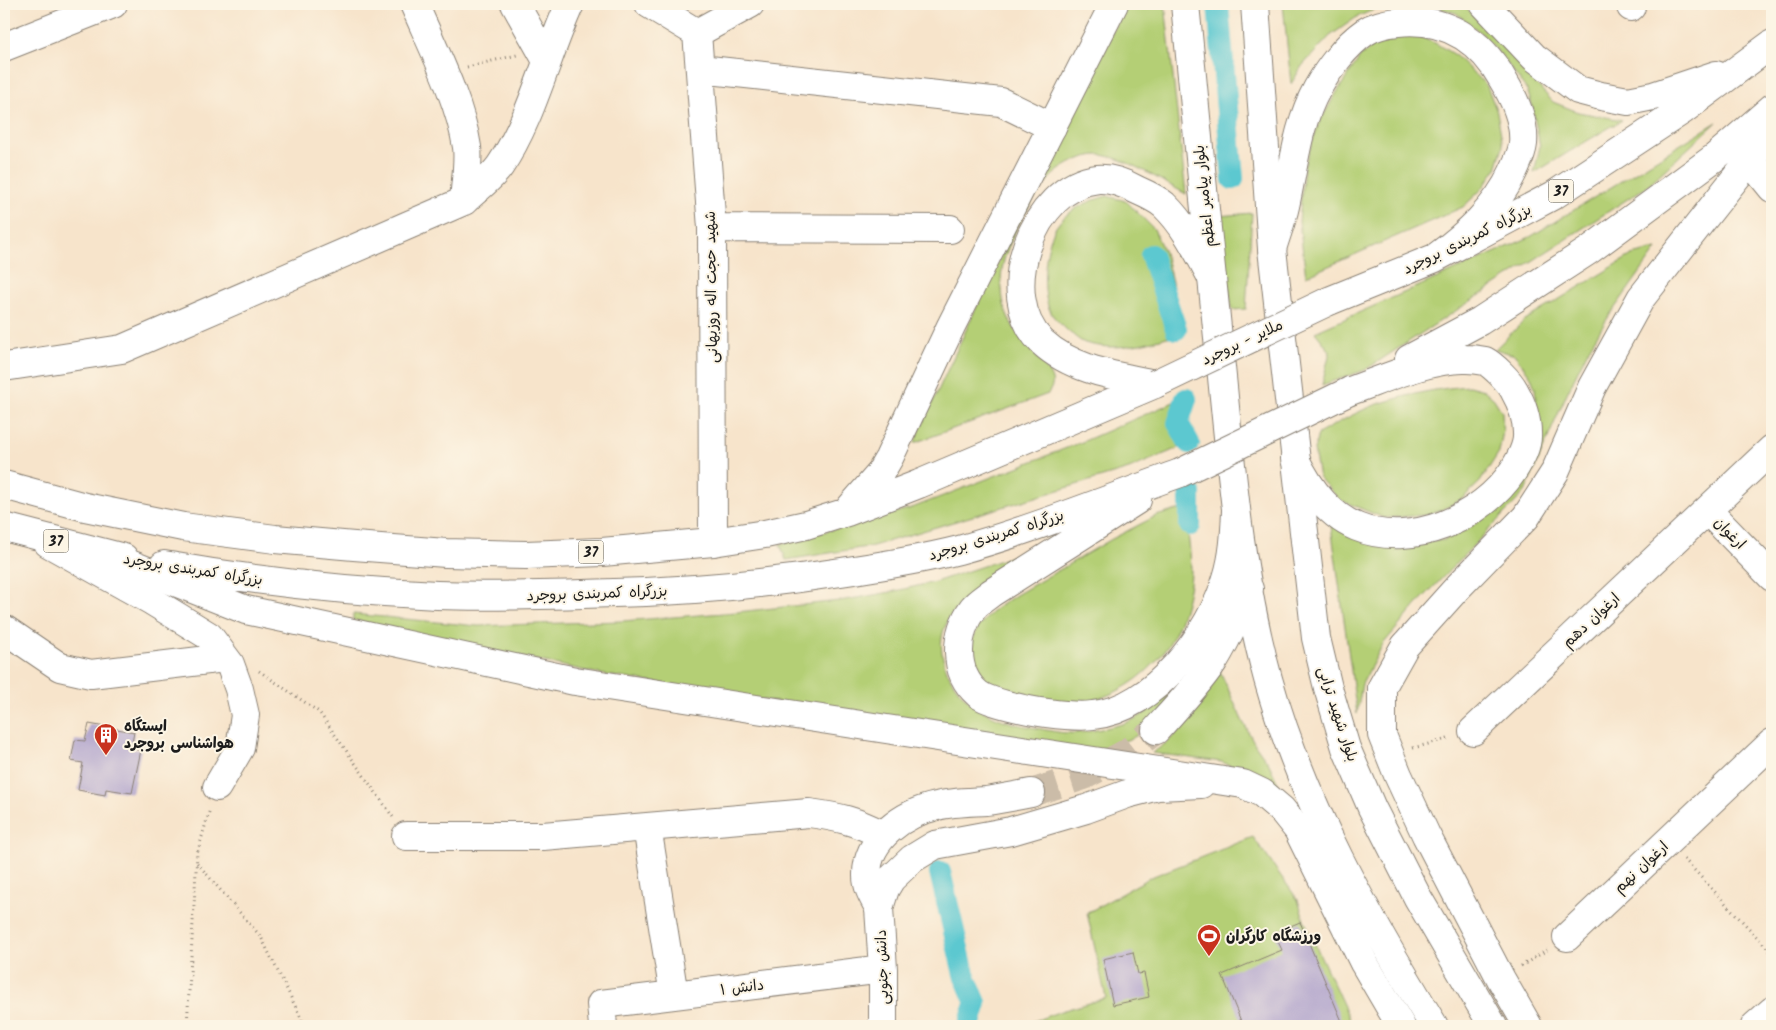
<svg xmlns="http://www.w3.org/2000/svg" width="1776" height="1030" viewBox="0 0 1776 1030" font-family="Kalam,'Playpen Sans Arabic',sans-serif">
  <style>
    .green { fill: #b4cf75; stroke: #687648 }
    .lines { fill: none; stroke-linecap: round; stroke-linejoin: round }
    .canal { stroke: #5bc8d0; stroke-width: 22 }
    .building { fill: #ada0cb }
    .major-tunnel { stroke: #cbbca8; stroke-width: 28; stroke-dasharray: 28 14; stroke-linecap: butt }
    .minor-casing { stroke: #8a8074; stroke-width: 30 }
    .major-casing { stroke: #8a8074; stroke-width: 30 }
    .highway-casing { stroke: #8a8074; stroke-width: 30 }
    .path { stroke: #8a8074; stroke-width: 3; stroke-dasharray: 1 4; stroke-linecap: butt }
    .minor { stroke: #fff; stroke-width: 28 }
    .major { stroke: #fff; stroke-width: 28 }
    .highway { stroke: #fff; stroke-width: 28 }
    .highway-bridge-casing { stroke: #8a8074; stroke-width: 30; stroke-linecap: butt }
    .highway-bridge { stroke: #fff; stroke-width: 28 }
    .labels { text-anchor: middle; stroke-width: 4; stroke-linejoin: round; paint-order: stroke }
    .shield { fill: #fcf5e5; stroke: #5f5d58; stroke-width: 1 }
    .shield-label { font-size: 14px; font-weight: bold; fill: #1c1c1c }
    .street-label { font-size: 15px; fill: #1c1c1c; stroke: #fcf5e5 }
    .poi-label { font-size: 15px; font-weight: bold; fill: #1c1c1c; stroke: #fcf5e5; text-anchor: start }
  </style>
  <rect width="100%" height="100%" fill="#fcf5e5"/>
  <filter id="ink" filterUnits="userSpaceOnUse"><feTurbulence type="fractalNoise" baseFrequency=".02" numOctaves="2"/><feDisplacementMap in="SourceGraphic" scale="10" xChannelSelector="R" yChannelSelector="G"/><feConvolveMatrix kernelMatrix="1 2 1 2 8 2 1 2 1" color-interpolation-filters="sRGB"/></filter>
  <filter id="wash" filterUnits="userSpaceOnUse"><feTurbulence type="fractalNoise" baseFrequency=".0096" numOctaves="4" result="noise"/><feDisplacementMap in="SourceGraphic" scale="20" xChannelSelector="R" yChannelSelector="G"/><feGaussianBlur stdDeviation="1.12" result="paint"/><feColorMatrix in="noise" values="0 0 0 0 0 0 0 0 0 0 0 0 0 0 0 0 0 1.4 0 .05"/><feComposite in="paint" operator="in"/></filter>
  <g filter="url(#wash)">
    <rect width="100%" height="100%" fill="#f7e4cb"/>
    <path class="green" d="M 1126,4 L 1165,4 L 1186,194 C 1165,183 1121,155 1099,155 C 1084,155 1066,164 1054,174 C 1035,191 1005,244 1002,270 C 1001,276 1001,283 1002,289 C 1003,321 1021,337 1040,361 C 1044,366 1051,374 1052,380 C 1054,385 1050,390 1048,394 L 914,443 L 988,282 Z
      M 1283,4 L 1463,4 L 1553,102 L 1578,112 L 1622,120 L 1534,173 L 1540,146 L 1532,105 L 1527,90 L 1503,58 L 1481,33 L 1456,13 L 1433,6 L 1387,4 L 1357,17 L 1330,36 L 1302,66 L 1291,84 Z
      M 1394,35 L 1418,36 L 1437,44 L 1456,56 L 1487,86 L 1497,112 L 1503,146 L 1496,169 L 1482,189 L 1463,207 L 1306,276 L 1299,222 L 1304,166 L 1319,123 L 1337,92 L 1360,57 L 1376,44 Z
      M 1717,122 L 1646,187 L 1365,370 L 1322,385 L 1330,351 L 1315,332 L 1530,237 Z
      M 1107,196 L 1126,201 L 1154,229 L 1166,257 L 1172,282 L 1175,306 L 1171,336 C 1141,344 1117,352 1085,343 C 1079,341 1074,335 1069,332 C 1064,327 1057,321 1053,316 C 1039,297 1044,247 1056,227 C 1067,210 1088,201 1107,196 Z
      M 1252,213 L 1246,309 L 1232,310 L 1219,216 Z
      M 1657,249 L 1609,316 L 1589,348 L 1567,393 L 1525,492 L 1422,599 L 1383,644 L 1362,684 L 1357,714 L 1331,526 L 1427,542 L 1444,540 L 1466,530 L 1492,512 L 1537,452 L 1536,399 L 1535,388 L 1531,377 L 1515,355 L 1495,349 L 1525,320 L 1632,255 Z
      M 1469,386 L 1484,390 L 1494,399 L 1502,412 L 1503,431 L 1499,452 L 1480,482 L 1463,498 L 1444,509 L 1426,515 L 1384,518 L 1340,500 L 1319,478 L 1314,450 L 1318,434 C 1338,423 1359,410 1381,403 C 1410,394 1440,388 1469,386 Z
      M 1176,401 L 1169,427 L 1183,446 L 1129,469 L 873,546 L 786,560 L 780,544 L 912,508 L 1082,442 Z
      M 1185,508 C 1187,529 1191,551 1191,572 C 1191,587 1184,613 1178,627 C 1158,674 1108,707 1057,704 C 1049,704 1039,701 1031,699 C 1023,697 1001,694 994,691 C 981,684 973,663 968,650 L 978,627 L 995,609 L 1016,595 L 1112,539 L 1156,516 Z
      M 1022,553 C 1001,571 962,596 949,619 C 938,638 940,653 948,673 C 965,709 999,722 1036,728 C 1047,730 1059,733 1070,733 C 1081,734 1111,727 1122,724 C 1156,713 1178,685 1199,658 L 1176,697 L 1136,736 L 1111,747 L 1085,751 L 600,674 L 353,620 L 353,614 L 478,626 L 622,621 L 737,612 L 839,601 L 891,592 L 935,582 Z
      M 1220,671 L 1242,720 L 1256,746 L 1269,764 L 1293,816 L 1243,771 L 1222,762 L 1152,753 C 1184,733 1201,703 1220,671 Z
      M 1253,837 L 1298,900 L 1304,920 L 1353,1026 L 1028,1026 L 1029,1023 L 1061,1011 L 1106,998 L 1087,913 L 1151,877 Z"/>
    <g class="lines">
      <path class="canal" d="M 1218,4 L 1233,179
        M 1151,255 L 1176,329
        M 1186,399 L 1178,423 L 1189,443
        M 1190,493 L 1190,525
        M 940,872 L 964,974 L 976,1003 L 969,1026"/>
    </g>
    <g id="blocks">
      <path class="building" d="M 89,724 L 134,732 L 131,749 L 141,750 L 132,793 L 106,789 L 105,795 L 78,790 L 83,763 L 71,761 L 75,740 L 85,741 Z
        M 1300,922 L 1344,1026 L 1243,1026 L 1222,975 L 1282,950 L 1274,933 Z
        M 1133,952 L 1138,974 L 1144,973 L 1149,997 L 1113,1005 L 1103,959 Z"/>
    </g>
  </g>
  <g filter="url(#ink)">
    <use href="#blocks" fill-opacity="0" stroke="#8a8074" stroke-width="1"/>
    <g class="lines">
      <path class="major-tunnel" d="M 1031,793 L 1084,776 L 1126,753 L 1156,730"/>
      <g class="minor-casing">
        <path id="minor" d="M 414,4 C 433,48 460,101 467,147 C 469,163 465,185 464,201
          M 515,4 L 547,61
          M 649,4 L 697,33
          M 1630,4 L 1631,7
          M 697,33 L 712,228 L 713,542
          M 697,33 L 750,4
          M 4,47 L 113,4
          M 700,69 L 1001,102 L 1052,127
          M 1750,161 L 1772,188
          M 712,228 L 950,229
          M 4,367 L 122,349 L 464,201 C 475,190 491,179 500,166 C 532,119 546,56 570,4
          M 1708,511 L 1772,577
          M 48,543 L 152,601 L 209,636 L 230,664 L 239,689 L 245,715 L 240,748 L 217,787
          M 4,629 L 60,667 L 91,674 L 225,658
          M 1473,731 L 1772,449
          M 647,827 L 674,995
          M 406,836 L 543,836 L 809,813 C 839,817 856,821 883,835
          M 879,908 L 883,969 L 883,1026
          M 1567,937 L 1772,743
          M 603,1026 L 601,1004 L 883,969
          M 1755,1026 L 1772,1011"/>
      </g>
      <g class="major-casing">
        <path id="major" d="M 1185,4 C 1197,128 1209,253 1222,377 C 1232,478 1241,581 1268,679 C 1303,804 1367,916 1434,1026
          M 1255,4 L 1272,249 L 1316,638 L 1328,688 L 1346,748 L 1372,808 L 1418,898 L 1493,1026
          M 1156,730 C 1176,708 1196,687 1213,662 C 1228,639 1238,613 1249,589
          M 879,908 L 885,889 L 891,879 L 912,859 L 935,845 L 1011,831 L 1086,809 L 1127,794 L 1158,786 L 1201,784
          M 879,908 C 874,898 867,888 867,876 C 866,839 904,813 937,806 C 952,802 970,802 986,801 C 1001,799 1016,796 1031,793"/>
      </g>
      <g class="highway-casing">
        <path id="highway" d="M 1484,4 L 1534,57 L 1578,90 L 1601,96 L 1628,101 L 1653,96 L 1716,75
          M 1272,249 C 1276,235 1282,220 1285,206 C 1294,167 1297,125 1317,89 C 1328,69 1346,45 1365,32 C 1374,26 1387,23 1398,22 C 1445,17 1480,39 1503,80 C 1514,98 1525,122 1523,144 C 1522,154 1517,163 1513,172 C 1496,209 1467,234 1435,258
          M 1329,301 L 1435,258 L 1554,195 L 1683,110 L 1772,44
          M 1409,359 L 1480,321 L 1588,251 L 1714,158 L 1772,108
          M 1155,384 C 1116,376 1072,370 1042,342 C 994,296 1032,186 1098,179 C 1110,178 1126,184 1137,190 C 1146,194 1157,199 1164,205 C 1185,225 1198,252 1212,278
          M 1295,459 C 1308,486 1328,515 1357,527 C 1411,549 1482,518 1513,471 C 1520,460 1528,446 1527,433 C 1527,417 1522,404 1514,390 C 1510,382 1493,365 1485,361 C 1480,360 1471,359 1466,359 C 1430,358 1384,379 1350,391
          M 4,485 L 85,507 L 183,527 L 275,539 L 354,546 L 446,553 L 526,555 L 602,552 L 713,542 L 765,534 L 806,525 L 847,512 L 919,484 L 1155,384
          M 1137,500 L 991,593 C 985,598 978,602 973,608 C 955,633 952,672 978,694 C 990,703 1031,711 1047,713 C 1062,715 1078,717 1093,715 C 1153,710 1211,633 1227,578 C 1234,556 1235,534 1236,511
          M 850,508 L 879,475 L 889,458 L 951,326 L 1114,4
          M 4,527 L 124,558
          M 107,555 L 246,610 L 575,681 L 1243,784 L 1262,793 L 1282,810 L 1298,830 L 1364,963 L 1401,1026
          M 164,565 C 255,581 346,591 437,595 C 496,597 555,595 614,593 C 690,591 766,584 841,572 C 881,566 920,560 959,550 C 1034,529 1106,500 1180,473
          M 1528,1026 L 1501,979 L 1426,835 L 1398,775 L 1382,735 L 1382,687 L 1405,646 L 1458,587 L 1526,517 L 1555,472 L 1592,387 L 1641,298 L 1772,132"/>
      </g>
      <path class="path" d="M 467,67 L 517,55
        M 259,671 L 319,712 L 393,817
        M 1413,748 L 1451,738
        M 1684,859 L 1772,953
        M 197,863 L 261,937 L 305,1026
        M 1521,966 L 1547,950
        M 187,1026 L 197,854 L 210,809"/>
      <use href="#minor" class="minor"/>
      <use href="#major" class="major"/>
      <use href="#highway" class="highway"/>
      <g class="highway-bridge-casing">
        <path id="highway-bridge" d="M 1155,384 L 1329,301
          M 1180,473 L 1350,391"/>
      </g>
      <use href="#highway-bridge" class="highway-bridge"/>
    </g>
  </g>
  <defs>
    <g id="building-pin" transform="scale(1.25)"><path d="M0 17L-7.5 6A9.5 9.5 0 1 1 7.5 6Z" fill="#c8321e" stroke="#fcf5e5"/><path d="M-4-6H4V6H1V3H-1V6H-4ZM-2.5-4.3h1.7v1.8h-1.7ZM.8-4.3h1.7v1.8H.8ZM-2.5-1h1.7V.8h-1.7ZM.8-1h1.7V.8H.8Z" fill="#fff"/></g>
    <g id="stadium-pin" transform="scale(1.25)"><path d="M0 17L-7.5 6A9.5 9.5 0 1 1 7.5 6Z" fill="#c8321e" stroke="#fcf5e5"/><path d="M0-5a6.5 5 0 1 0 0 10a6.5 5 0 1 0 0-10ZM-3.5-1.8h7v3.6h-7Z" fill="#fff"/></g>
  </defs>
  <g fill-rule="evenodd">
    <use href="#building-pin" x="106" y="735"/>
    <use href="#stadium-pin" x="1209" y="936"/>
  </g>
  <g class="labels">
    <g class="shield">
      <rect x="1548.5" y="179.5" width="25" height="23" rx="4"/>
      <rect x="43.5" y="529.5" width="25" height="23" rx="4"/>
      <rect x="578.5" y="540.5" width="25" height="23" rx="4"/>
    </g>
    <g class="shield-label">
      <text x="1561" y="196">37</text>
      <text x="56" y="546">37</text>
      <text x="591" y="557">37</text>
    </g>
    <g class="street-label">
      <text transform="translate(1204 196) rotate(-96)" y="5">بلوار پیامبر اعظم</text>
      <text transform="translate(1467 239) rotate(-26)" y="5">بزرگراه کمربندی بروجرد</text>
      <text transform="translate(711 287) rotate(-91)" y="5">شهید حجت اله روزبهانی</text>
      <text transform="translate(1242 342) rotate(-25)" y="5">ملایر - بروجرد</text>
      <text transform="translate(1730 533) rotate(46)" y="5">ارغوان</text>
      <text transform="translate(996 535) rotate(-17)" y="5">بزرگراه کمربندی بروجرد</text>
      <text transform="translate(193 569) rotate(9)" y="5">بزرگراه کمربندی بروجرد</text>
      <text transform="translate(597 593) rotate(-2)" y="5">بزرگراه کمربندی بروجرد</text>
      <text transform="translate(1591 620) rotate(-43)" y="5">ارغوان دهم</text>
      <text transform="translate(1338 714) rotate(72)" y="5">بلوار شهید ترابی</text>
      <text transform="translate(1641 867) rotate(-43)" y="5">ارغوان نهم</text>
      <text transform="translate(882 967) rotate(-92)" y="5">دانش جنوبی</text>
      <text transform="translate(742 987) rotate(-7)" y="5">دانش ۱</text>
    </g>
    <g class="poi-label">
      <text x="124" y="731">ایستگاه<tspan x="124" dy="17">هواشناسی بروجرد</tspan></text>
      <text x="1226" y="941">ورزشگاه کارگران</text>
    </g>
  </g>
  <rect width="1776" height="1030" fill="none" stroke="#fcf5e5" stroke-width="20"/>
</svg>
